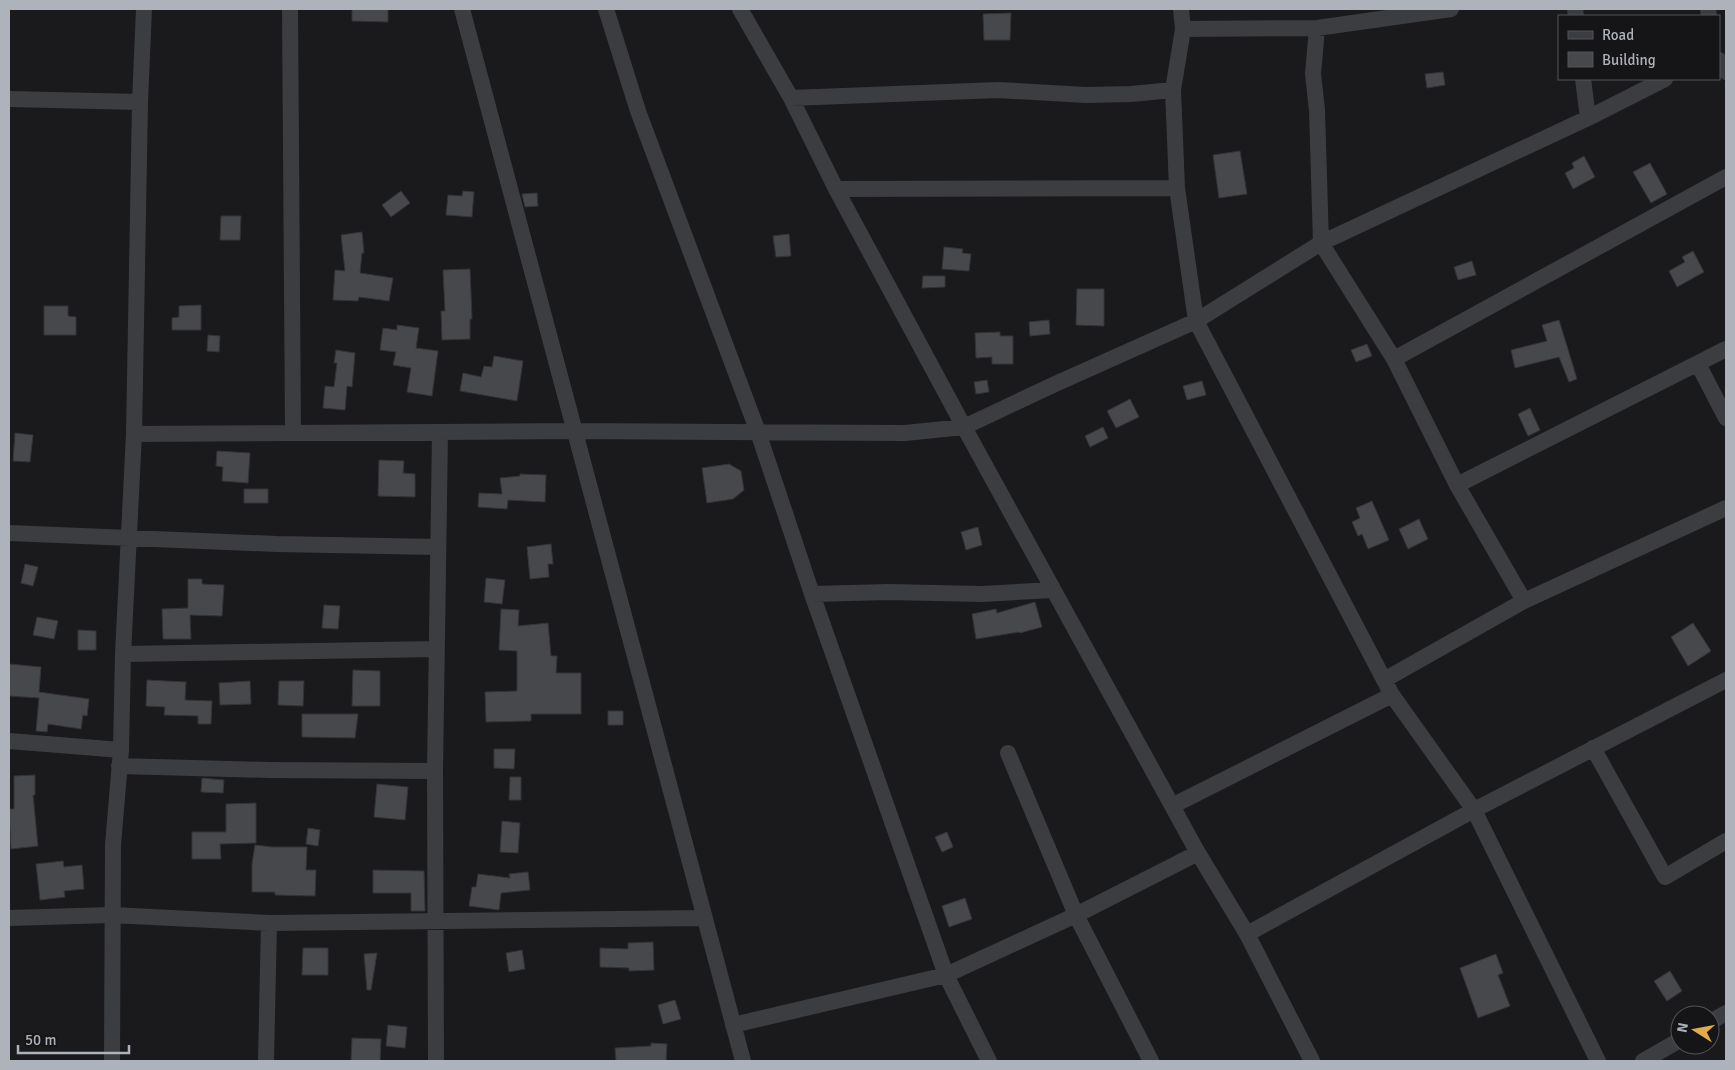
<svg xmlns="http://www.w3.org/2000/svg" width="1735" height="1070" viewBox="0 0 1735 1070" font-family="Signika,sans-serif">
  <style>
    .building { fill: #47484c; stroke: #343438 }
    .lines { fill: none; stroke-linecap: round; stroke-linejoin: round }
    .minor { stroke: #3c3d41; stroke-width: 16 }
  </style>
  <rect width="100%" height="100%" fill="#1a1a1c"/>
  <path class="building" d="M 352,9 L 388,9 L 388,22 L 352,21 Z
    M 1011,13 L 1010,40 L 984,40 L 983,14 Z
    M 1443,72 L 1445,85 L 1427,88 L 1425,74 Z
    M 1240,151 L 1247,194 L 1219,198 L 1213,155 Z
    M 1584,156 L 1595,177 L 1573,189 L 1565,173 L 1574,168 L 1572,163 Z
    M 1650,163 L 1667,194 L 1651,203 L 1633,172 Z
    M 401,191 L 410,203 L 391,217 L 382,205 Z
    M 463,191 L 474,192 L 472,217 L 446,215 L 448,195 L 462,196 Z
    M 537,193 L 538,206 L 525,207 L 522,194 Z
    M 221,216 L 241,216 L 240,240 L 220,240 Z
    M 362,232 L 364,253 L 362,253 L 360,273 L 393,278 L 389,301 L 359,297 L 358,301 L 333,300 L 335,270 L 345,271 L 341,235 Z
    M 789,234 L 791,256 L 776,257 L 773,236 Z
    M 944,247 L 963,249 L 962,253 L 971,254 L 969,271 L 942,269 Z
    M 1693,251 L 1704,272 L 1677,287 L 1669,271 L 1685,262 L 1682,257 Z
    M 1472,261 L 1476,275 L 1458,280 L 1454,267 Z
    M 470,269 L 472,319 L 470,319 L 470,339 L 442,340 L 441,311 L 445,311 L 443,270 Z
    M 923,276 L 945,276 L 945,287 L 922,288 Z
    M 1077,289 L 1104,289 L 1104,326 L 1076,325 Z
    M 201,305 L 201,330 L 172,330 L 172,318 L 179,317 L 179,306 Z
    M 44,306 L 68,306 L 68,316 L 76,317 L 76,335 L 44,335 Z
    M 1049,320 L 1050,334 L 1030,336 L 1029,322 Z
    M 1559,320 L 1577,379 L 1569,382 L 1559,357 L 1515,368 L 1511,350 L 1547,341 L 1542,325 Z
    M 397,325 L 419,328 L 416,348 L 438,351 L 432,396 L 407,392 L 411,368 L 393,365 L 396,352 L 380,350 L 383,328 L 397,330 Z
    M 1000,332 L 1000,336 L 1013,336 L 1013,364 L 992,364 L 992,357 L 976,358 L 975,333 Z
    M 208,335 L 220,336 L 219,352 L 207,351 Z
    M 1367,344 L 1372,356 L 1356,362 L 1351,350 Z
    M 336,350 L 355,353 L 352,387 L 347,386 L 345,410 L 323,408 L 325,386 L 334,387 L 337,363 L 334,363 Z
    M 494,356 L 523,361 L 517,401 L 460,391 L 463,373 L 481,377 L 484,366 L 492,367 Z
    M 987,380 L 989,392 L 976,394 L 974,382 Z
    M 1202,381 L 1206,395 L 1187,400 L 1183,386 Z
    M 1130,399 L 1139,417 L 1116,428 L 1107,411 Z
    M 1530,408 L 1540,430 L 1528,436 L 1518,414 Z
    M 1103,427 L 1108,438 L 1090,447 L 1085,436 Z
    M 15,433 L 33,435 L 30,462 L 13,461 Z
    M 217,451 L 250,453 L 248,483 L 222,481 L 223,467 L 216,466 Z
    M 379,460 L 404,461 L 403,473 L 415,474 L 415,497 L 378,496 Z
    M 729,464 L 741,471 L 744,490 L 733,499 L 707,503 L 702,468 Z
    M 520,474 L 546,475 L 545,502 L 508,500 L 507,509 L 478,507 L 479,493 L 502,494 L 500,478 L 520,476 Z
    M 244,489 L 268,489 L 268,503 L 244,503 Z
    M 1372,501 L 1389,540 L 1368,549 L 1362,534 L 1358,536 L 1352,522 L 1360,518 L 1356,508 Z
    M 1419,519 L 1428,539 L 1408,549 L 1399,529 Z
    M 978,527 L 982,545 L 966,550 L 961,532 Z
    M 551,544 L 553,564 L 548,564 L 549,577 L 530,579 L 527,547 Z
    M 25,564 L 38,567 L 33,586 L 21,583 Z
    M 486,578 L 505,580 L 502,604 L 484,602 Z
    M 188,579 L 202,579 L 202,584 L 224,585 L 222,616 L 190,615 L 191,639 L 163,639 L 162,609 L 188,608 Z
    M 1035,602 L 1042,627 L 1020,633 L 1019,632 L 976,639 L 972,614 L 996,609 L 997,613 Z
    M 324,605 L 340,606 L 338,629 L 322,628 Z
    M 501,609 L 519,610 L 518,626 L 548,623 L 551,656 L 557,656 L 556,673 L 581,673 L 581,714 L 531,714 L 531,721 L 486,722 L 485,692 L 517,691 L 517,651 L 499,650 Z
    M 37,617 L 58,621 L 54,639 L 33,635 Z
    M 1693,623 L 1711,651 L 1688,666 L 1671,637 Z
    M 78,630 L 96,631 L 96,650 L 78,650 Z
    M 9,664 L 41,667 L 39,692 L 89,699 L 87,716 L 83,715 L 81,729 L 48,724 L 47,732 L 36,731 L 39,698 L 9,696 Z
    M 353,670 L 380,671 L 380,706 L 352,706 Z
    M 147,680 L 186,682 L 185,700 L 212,701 L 211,724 L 198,724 L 198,716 L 164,715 L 165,707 L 146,706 Z
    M 250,681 L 251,704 L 220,705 L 219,683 Z
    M 279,681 L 304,681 L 303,706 L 278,705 Z
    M 608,711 L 623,711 L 623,725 L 608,725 Z
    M 302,714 L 358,714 L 355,738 L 302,737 Z
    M 494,749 L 515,749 L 514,769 L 494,768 Z
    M 35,775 L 35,795 L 33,795 L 38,846 L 11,849 L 9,809 L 14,809 L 14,776 Z
    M 510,777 L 521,777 L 521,800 L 509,800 Z
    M 202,778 L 224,780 L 223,793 L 201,792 Z
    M 377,784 L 408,787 L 405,820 L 374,817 Z
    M 256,803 L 256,843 L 220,844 L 221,859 L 192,859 L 192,832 L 226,832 L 226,804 Z
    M 502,821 L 520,823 L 518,853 L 500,852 Z
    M 308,828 L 320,830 L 318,846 L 306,844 Z
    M 947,832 L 953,847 L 942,852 L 935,837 Z
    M 255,845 L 272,847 L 307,847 L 306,870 L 316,870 L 315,896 L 275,895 L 275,892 L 252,892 L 252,864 Z
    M 63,861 L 64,867 L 82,865 L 84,889 L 64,891 L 65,897 L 40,900 L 36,864 Z
    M 373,870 L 424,871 L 425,911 L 411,911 L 411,893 L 373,893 Z
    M 528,872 L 530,890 L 501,893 L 499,910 L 469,906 L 472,887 L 476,887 L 478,874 L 510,878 L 509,874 Z
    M 965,898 L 972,919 L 949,927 L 942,906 Z
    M 653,942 L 654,970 L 629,971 L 629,968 L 600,967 L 600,948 L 628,949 L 628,943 Z
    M 303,948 L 328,948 L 328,975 L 302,975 Z
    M 522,950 L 525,969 L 509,972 L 506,953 Z
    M 377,953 L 371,990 L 367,990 L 364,954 Z
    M 1496,954 L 1503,973 L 1498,975 L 1510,1006 L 1478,1018 L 1460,968 Z
    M 1670,971 L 1682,991 L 1667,1001 L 1654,981 Z
    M 675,1000 L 681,1019 L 663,1024 L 658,1005 Z
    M 388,1025 L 407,1027 L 405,1048 L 386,1046 Z
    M 352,1038 L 381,1039 L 380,1061 L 351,1061 Z
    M 651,1043 L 667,1044 L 666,1061 L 616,1061 L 615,1048 L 651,1046 Z"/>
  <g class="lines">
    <path class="minor" d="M 290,9 L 293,432
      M 462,9 L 743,1061
      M 606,9 L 638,111 L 758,432 L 812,594 L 946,975 L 989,1061
      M 740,9 L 791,98 L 836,189 L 964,427 L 1198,853 L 1247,934 L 1312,1061
      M 1181,9 L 1183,29 L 1173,90 L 1177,188 L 1196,321 L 1392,695 L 1474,810 L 1598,1061
      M 1575,9 L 1576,16
      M 1708,9 L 1709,16
      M 1317,28 L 1313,74 L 1317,110 L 1321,243 L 1394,359 L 1457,485 L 1524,601
      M 1183,29 L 1317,28 L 1451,9
      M 1719,60 L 1726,72
      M 1583,79 L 1588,118
      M 791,98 L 998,90 L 1086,95 L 1131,94 L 1173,90
      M 9,99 L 140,102
      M 836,189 L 1177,188
      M 1394,359 L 1726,177
      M 1698,364 L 1726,418
      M 134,434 L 575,431 L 905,433 L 964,427 L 1053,385 L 1196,321 L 1321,243 L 1588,118 L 1665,79
      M 1457,485 L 1726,349
      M 9,533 L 277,544 L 438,547
      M 812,594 L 888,592 L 982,594 L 1053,590
      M 123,654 L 436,649
      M 1384,680 L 1524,601 L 1726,508
      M 9,741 L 121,750
      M 1593,748 L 1665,877 L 1726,841
      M 1008,753 L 1076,915 L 1151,1061
      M 119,766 L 270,770 L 435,771
      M 1172,806 L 1392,695
      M 9,918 L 112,915 L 269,923 L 704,918
      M 1247,934 L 1474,810 L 1726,680
      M 1710,1022 L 1726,1013
      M 733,1025 L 946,975 L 1076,915 L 1198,853
      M 112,1061 L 113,845 L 121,750 L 123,654 L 134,434 L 140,102 L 144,9
      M 266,1061 L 269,923
      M 436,1061 L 435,771 L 440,432
      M 1643,1061 L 1680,1040"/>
  </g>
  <rect width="1735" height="1070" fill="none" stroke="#aeb2ba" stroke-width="20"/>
  <rect x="1558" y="15" width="162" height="65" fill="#151517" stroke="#525458"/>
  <rect x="1568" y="31" width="25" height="8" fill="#3c3d41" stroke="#525458"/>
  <text x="1602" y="40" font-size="15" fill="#aeb2ba">Road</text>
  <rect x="1568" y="52" width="25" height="15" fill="#47484c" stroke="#525458"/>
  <text x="1602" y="65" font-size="15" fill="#aeb2ba">Building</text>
  <g transform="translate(1695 1030) rotate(281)"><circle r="24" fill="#151517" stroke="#525458"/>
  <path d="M0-4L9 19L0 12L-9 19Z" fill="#e0aa4e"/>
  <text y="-8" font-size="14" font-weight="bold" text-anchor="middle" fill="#aeb2ba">N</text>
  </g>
  <path d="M18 1045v8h111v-8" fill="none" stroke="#aeb2ba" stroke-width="2.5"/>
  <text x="25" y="1045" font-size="15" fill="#aeb2ba" stroke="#151517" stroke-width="4" paint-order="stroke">50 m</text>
</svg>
